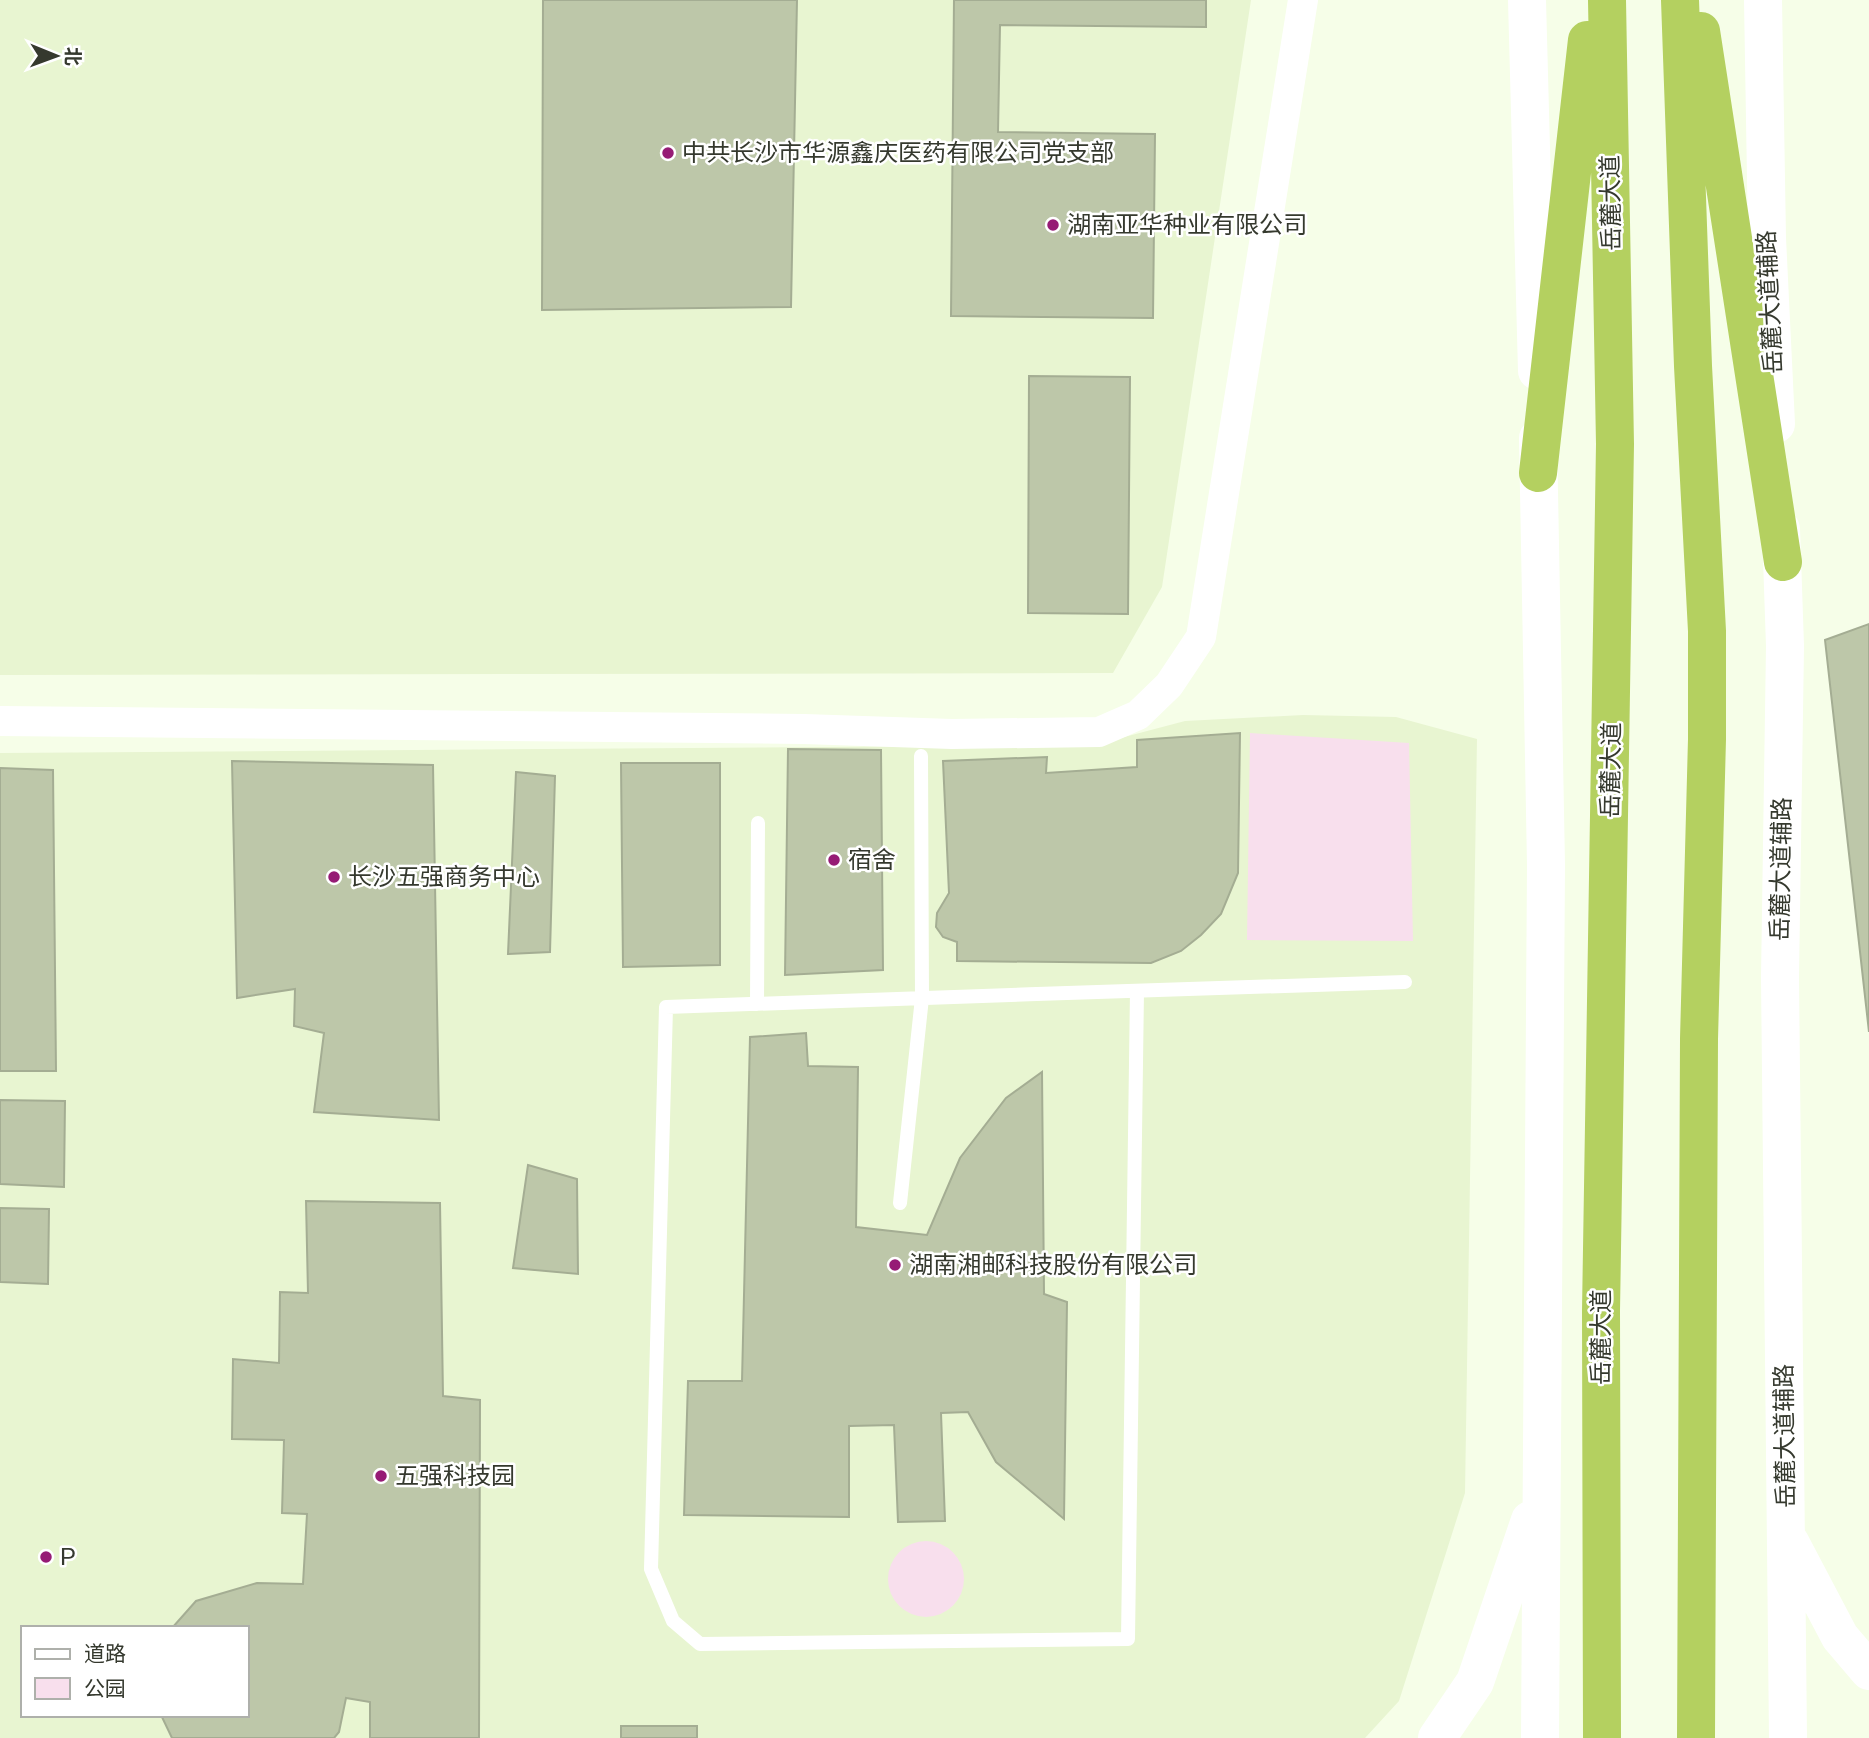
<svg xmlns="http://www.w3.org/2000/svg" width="1869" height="1738" viewBox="0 0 1869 1738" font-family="Helvetica,'Noto Sans SC',sans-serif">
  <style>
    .built { fill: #e8f5d1; fill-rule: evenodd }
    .green { fill: #f8dfed }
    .building { fill: #bdc7a9; stroke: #a4ad93; stroke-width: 2 }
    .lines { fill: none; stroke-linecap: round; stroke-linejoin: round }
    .service { stroke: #fff; stroke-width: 14 }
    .minor { stroke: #fff; stroke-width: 30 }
    .secondary { stroke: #fff; stroke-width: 38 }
    .trunk { stroke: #b4d060; stroke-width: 38 }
    .poi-dot { fill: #961b75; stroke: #fff; stroke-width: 2.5 }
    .labels { text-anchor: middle; stroke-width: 5; stroke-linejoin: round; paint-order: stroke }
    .poi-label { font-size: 24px; fill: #35392e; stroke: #fff; text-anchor: start }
    .street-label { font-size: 24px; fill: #35392e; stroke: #fff }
  </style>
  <rect width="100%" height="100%" fill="#f6fee8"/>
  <path class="built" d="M 0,0 L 1251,0 L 1162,587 L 1113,673 L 0,675 Z
    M 1303,715 L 1396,717 L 1477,739 L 1465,1493 L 1399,1701 L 1365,1738 L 0,1738 L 0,753 L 1094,745 L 1185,721 ZM 23,1628 L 247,1628 L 247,1715 L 23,1715 Z"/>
  <path class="green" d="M 1250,733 L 1409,743 L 1413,941 L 1247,940 Z
    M888 1579a38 38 0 1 1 76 0a38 38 0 1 1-76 0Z"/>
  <path class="building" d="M 543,0 L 797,0 L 791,307 L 542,310 Z
    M 954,0 L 1206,0 L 1206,27 L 1000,25 L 998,132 L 1155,134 L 1153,318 L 951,316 Z
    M 1029,376 L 1130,377 L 1128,614 L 1028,613 Z
    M 1869,624 L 1869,1032 L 1825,640 Z
    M 1240,733 L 1238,873 L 1221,914 L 1201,935 L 1181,951 L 1151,963 L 957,961 L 957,942 L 943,937 L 936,927 L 937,913 L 949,893 L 943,761 L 1047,757 L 1046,773 L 1137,767 L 1137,740 Z
    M 788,749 L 881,750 L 883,970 L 785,975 Z
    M 232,761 L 433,765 L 439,1120 L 314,1112 L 324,1033 L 294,1026 L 295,989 L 237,998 Z
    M 621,763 L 720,763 L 720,965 L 623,967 Z
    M 0,768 L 53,770 L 56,1071 L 0,1071 Z
    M 516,772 L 555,776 L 550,952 L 508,954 Z
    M 806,1033 L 808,1066 L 858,1067 L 856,1227 L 927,1235 L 960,1158 L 1006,1098 L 1042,1072 L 1044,1294 L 1067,1302 L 1064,1519 L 996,1462 L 968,1412 L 941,1413 L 945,1521 L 898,1522 L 894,1425 L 849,1426 L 849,1517 L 684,1515 L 688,1381 L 742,1381 L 750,1037 Z
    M 0,1100 L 65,1101 L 64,1187 L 0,1184 Z
    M 528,1165 L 577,1179 L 578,1274 L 513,1268 Z
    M 306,1201 L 440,1203 L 443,1396 L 480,1400 L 479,1738 L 370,1738 L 370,1702 L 346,1698 L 339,1732 L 334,1738 L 172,1738 L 161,1715 L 247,1715 L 247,1628 L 172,1628 L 196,1601 L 257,1583 L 303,1584 L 307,1514 L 282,1513 L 284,1440 L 232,1439 L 233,1359 L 279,1363 L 280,1292 L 308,1293 Z
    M 0,1208 L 49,1209 L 48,1284 L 0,1282 Z
    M 621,1726 L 697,1726 L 697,1738 L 621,1738 Z"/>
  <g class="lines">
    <path class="service" d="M 1137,991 L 1128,1639 L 700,1644 L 673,1621 L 651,1569 L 666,1007 C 912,998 1159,990 1405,982
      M 757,1004 L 758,823
      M 900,1203 L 922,998 L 921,756"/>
    <path class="minor" d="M 0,721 L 804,729 L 952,734 L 1099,732 L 1138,715 L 1169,685 L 1201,637 L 1303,0"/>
    <path class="secondary" d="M 1527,0 L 1537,371
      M 1763,0 L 1767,238 L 1776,424
      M 1538,438 L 1546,865 L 1540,1738
      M 1781,529 L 1785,646 L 1780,978 L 1788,1738
      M 1790,1542 L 1840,1637 L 1869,1671
      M 1437,1738 L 1475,1682 L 1530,1520"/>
    <path class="trunk" d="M 1680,0 L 1693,366 L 1707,631 L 1707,739 L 1699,1039 L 1696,1738
      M 1701,31 L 1783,562
      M 1538,473 L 1587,40
      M 1602,1738 L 1601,1311 L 1615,444 L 1607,0"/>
  </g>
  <g class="poi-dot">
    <circle cx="668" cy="153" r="7"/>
    <circle cx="1053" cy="225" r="7"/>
    <circle cx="834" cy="860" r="7"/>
    <circle cx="334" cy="877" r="7"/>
    <circle cx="895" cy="1265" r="7"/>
    <circle cx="381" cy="1476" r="7"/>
    <circle cx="46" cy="1557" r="7"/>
  </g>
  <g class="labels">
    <g class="poi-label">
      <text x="682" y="161">中共长沙市华源鑫庆医药有限公司党支部</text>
      <text x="1067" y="233">湖南亚华种业有限公司</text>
      <text x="848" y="868">宿舍</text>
      <text x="348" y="885">长沙五强商务中心</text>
      <text x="909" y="1273">湖南湘邮科技股份有限公司</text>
      <text x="395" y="1484">五强科技园</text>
      <text x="60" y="1565">P</text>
    </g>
    <g class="street-label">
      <text transform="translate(1611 203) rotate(-91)" y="8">岳麓大道</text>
      <text transform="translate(1770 302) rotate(-93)" y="8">岳麓大道辅路</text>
      <text transform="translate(1611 770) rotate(-89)" y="8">岳麓大道</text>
      <text transform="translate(1781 869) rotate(-89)" y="8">岳麓大道辅路</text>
      <text transform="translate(1601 1337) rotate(-90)" y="8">岳麓大道</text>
      <text transform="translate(1785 1436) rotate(-91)" y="8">岳麓大道辅路</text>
    </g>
  </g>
  <rect x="21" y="1626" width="228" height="91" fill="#ffffff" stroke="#aeb0ab" stroke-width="2"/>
  <rect x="35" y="1649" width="35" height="10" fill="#ffffff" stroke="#aeb0ab" stroke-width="2"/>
  <text x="84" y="1661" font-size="21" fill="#35392e">道路</text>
  <rect x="35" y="1678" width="35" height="21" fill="#f8dfed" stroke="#aeb0ab" stroke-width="2"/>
  <text x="84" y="1696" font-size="21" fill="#35392e">公园</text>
  <g transform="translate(56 56) rotate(91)" stroke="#ffffff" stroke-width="5" paint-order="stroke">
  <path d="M0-5L12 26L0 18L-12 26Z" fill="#35392e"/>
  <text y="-10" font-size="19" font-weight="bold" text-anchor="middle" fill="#35392e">北</text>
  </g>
</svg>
